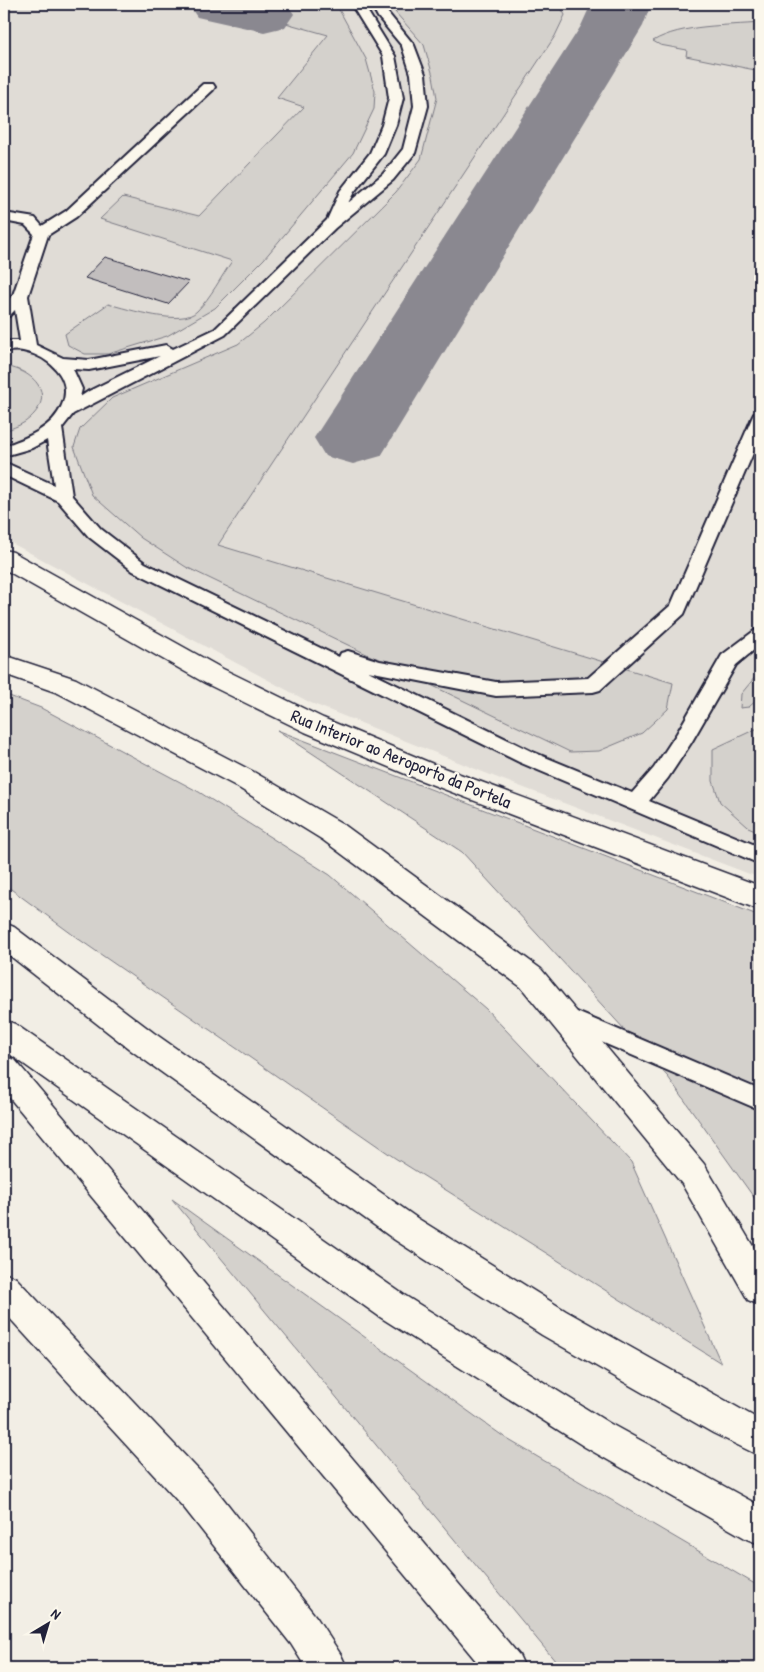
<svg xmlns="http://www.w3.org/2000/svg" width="764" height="1672" viewBox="0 0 764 1672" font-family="'Patrick Hand',sans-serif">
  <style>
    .built { fill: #e0dcd6 }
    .green { fill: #d4d1cc; stroke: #7b7a84 }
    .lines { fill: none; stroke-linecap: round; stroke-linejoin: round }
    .taxiway { fill: #8a8890; fill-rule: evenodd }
    .building { fill: #c2bebe; stroke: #22223b }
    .service-casing { stroke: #22223b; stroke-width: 4 }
    .minor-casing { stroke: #22223b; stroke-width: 3 }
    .tertiary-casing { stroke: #22223b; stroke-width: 3 }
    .trunk-casing { stroke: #22223b; stroke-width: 3 }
    .service { fill: #fbf7ec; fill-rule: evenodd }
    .minor { fill: #fbf7ec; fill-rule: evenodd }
    .tertiary { fill: #fbf7ec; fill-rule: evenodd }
    .trunk { fill: #fbf7ec; fill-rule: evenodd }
    .labels { text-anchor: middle; stroke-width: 4.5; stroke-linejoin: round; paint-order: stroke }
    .street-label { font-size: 18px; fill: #22223b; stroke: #fbf7ec }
  </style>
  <rect width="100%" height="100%" fill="#f2eee5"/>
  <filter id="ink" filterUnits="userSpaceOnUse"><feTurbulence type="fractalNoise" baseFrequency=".02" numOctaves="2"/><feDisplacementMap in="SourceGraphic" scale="10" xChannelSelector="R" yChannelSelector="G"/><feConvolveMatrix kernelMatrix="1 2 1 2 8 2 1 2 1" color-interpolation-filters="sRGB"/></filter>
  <g filter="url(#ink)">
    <path class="built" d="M 4,4 L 760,4 L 760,878 L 498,778 L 311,703 L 4,539 Z"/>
    <path class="green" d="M 282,4 L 336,4 L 366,59 L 375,91 L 374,109 L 353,153 L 264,259 L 215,308 L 167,336 L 108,354 L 85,354 L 68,345 L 65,334 L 108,304 C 128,309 183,327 197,311 C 211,297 221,277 232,261 L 100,219 L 123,197 L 199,216 L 304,107 L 277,98 L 328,35 L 268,18 Z
      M 388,4 L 559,4 L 565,15 L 555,36 L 218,545 L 673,683 L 668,709 L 642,733 L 599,751 L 570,752 L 186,567 L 141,538 L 92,495 L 74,447 L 80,429 L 112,398 L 238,344 L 264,323 L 396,192 L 421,159 L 437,98 L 433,76 L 424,45 Z
      M 760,23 L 760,71 L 686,56 L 687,50 L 660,45 L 653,41 C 682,24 727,26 760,23 Z
      M 4,366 C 37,371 58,398 25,422 C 19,426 10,429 4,431 Z
      M 760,671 L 760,697 L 749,707 L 740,708 L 741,694 Z
      M 4,694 L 41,708 L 199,792 L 330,875 L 486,1009 L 631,1162 L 721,1363 L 395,1158 L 80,940 L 4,884 Z
      M 760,727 L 760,832 L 748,827 L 720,802 L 713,781 L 713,749 Z
      M 277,730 L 760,916 L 760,1206 L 668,1077 L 462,852 Z
      M 172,1199 L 507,1439 L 760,1587 L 760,1668 L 561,1668 Z"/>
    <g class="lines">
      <path class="taxiway" d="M 188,4 L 287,4 L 294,14 L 285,27 L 264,32 L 197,17 Z
        M 591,4 L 651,4 L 643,26 L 381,456 L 353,464 L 325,456 L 314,438 L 581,26 Z"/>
    </g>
    <path class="building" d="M 105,257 L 189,282 L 168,304 L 85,278 Z"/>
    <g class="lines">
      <g class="service-casing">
        <path id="service" d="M 351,4 L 363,4 L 395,56 L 403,98 L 396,125 L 384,154 L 354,192 L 348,203 L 383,174 L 403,149 L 414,106 L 411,74 L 402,46 L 378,17 L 371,4 L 383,4 L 388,13 L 414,45 L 425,74 L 428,106 L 415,153 L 393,180 L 335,228 L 225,335 L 73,414 L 62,428 L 72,496 L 101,529 L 145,563 L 339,657 L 341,653 L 348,651 L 380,661 L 496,682 L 588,678 L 671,605 L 752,418 L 754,414 L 760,413 L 760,437 L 684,614 L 600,690 L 593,692 L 496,696 L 368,671 L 533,752 L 632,793 L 654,768 L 677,733 L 722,655 L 754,631 L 760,629 L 760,645 L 736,665 L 691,743 L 668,778 L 649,801 L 760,847 L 760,864 L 519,762 L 133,571 L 89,537 L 58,501 L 4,475 L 4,462 L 54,485 L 47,440 L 32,448 L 4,456 L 4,446 C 25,439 53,428 62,405 C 74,378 48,356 23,351 C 17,350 10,351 4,351 L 4,341 L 20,341 L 15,310 L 9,316 L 4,318 L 4,304 L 13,295 L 34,234 L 25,225 L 4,221 L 4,213 L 35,218 L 42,226 L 66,211 L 203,84 L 213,84 L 215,87 L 213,90 L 76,217 L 48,235 L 28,296 L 36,345 L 63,358 L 89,360 L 166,345 L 173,349 L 215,329 L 327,220 L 340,191 L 370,153 L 382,125 L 389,98 L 383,56 ZM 160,356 L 89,391 L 80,397 L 82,389 L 73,369 L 89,370 Z
          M 565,1007 L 760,1090 L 760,1110 L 557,1023 L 554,1016 L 557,1009 Z"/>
      </g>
      <g class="minor-casing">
        <path id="minor" d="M 4,1273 L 16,1278 L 211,1483 L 317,1618 L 341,1655 L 347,1668 L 306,1668 L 291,1644 L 185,1509 L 4,1312 Z"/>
      </g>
      <g class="tertiary-casing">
        <path id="tertiary" d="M 4,550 L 13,552 L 223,669 L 323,718 L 433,764 L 760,886 L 760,910 L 415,778 L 305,732 L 205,683 L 4,569 Z"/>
      </g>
      <g class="trunk-casing">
        <path id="trunk" d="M 4,655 L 76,679 L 252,771 L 343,824 L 541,969 L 704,1164 L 760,1258 L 760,1305 L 748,1300 L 682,1184 L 521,987 L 323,840 L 234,785 L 58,693 L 4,674 Z
          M 4,923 L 14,927 L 154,1033 L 417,1218 L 566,1311 L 760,1420 L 760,1456 L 713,1433 L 542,1335 L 395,1240 L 132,1051 L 4,951 Z
          M 4,1020 L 15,1024 L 404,1295 L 609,1423 L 760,1506 L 760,1544 L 747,1539 L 585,1447 L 380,1317 L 4,1050 Z
          M 4,1056 L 15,1060 L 519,1655 L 525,1668 L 482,1668 L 4,1091 Z"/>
      </g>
      <use href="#service" class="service"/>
      <use href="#minor" class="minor"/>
      <use href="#tertiary" class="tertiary"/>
      <use href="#trunk" class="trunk"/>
    </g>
  </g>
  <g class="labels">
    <g class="street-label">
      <text transform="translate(401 759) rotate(22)" y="6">Rua Interior ao Aeroporto da Portela</text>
    </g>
  </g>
  <rect width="764" height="1672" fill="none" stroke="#fbf7ec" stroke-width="20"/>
  <rect x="10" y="10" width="744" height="1652" fill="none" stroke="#22223b" stroke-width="2" filter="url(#ink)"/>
  <g transform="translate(48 1624) rotate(38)" stroke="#fbf7ec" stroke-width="4" paint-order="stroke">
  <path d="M0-4L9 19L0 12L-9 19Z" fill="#22223b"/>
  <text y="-8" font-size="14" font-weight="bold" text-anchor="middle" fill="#22223b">N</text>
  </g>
</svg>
